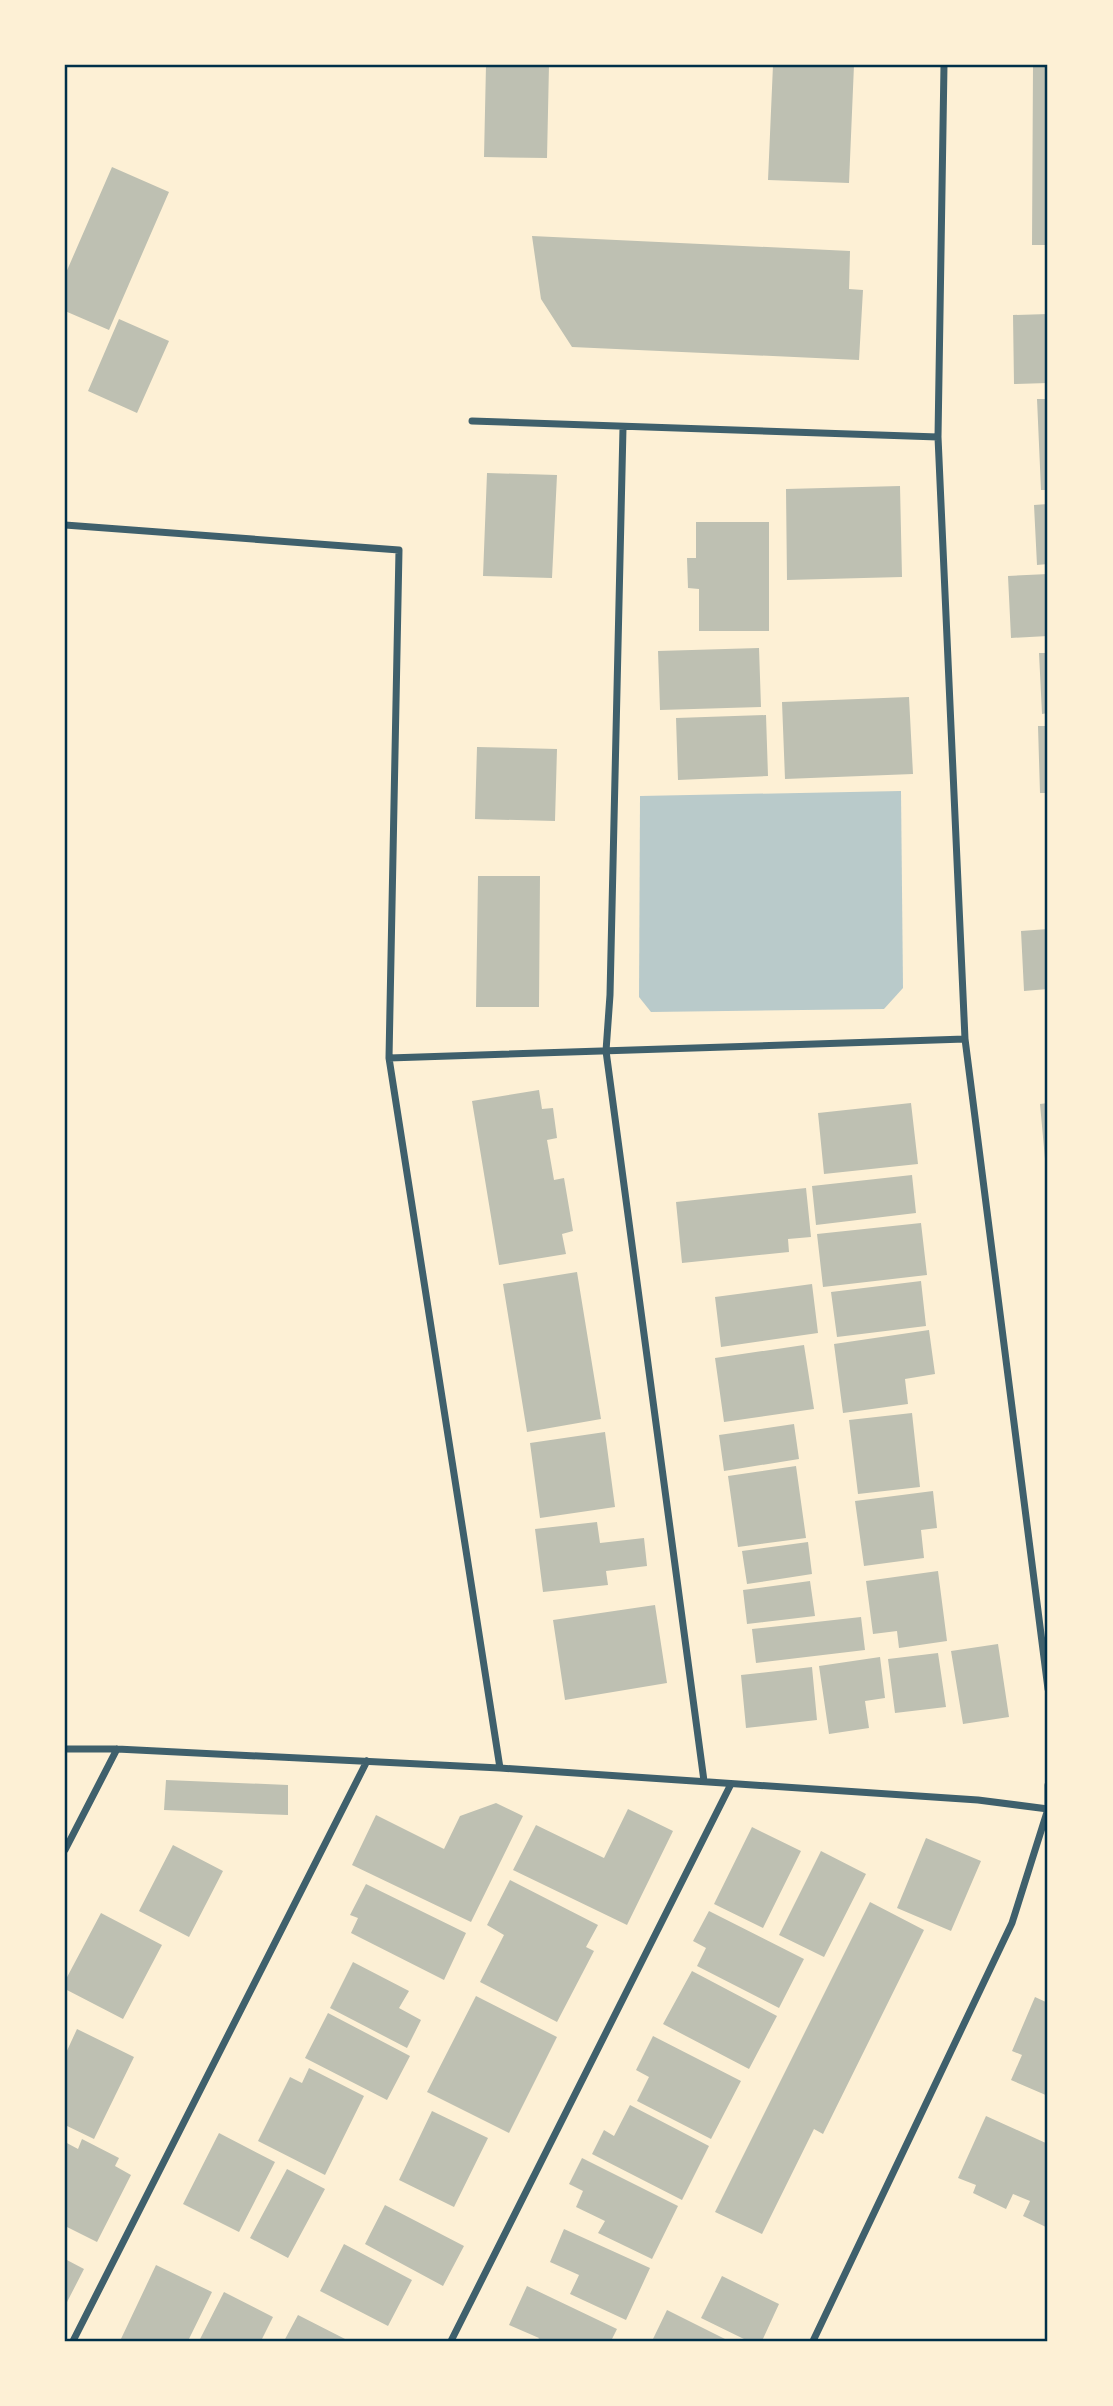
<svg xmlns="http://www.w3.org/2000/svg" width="1113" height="2406" viewBox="0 0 1113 2406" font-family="Ubuntu,sans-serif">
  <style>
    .green { fill: #b9caca }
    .building { fill: #bec0b2 }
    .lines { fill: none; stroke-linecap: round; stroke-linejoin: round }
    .minor { stroke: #3f606c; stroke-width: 7 }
    .neatline { fill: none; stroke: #003049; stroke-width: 2.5 }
  </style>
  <rect width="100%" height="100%" fill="#fdf0d5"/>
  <path class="green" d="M 901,791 L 903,988 L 884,1009 L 651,1012 L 639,997 L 640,796 Z"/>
  <path class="building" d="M 486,65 L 549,65 L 547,158 L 484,157 Z
    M 773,65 L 854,65 L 849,183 L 768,180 Z
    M 1033,65 L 1048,65 L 1048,245 L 1032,245 Z
    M 112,167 L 169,192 L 109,330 L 65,311 L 65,275 Z
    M 532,236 L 850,251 L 849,289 L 863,290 L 859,360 L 572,347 L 541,299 Z
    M 1048,314 L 1048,383 L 1014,384 L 1013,315 Z
    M 119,319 L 169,341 L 137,413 L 88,391 Z
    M 1037,399 L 1048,399 L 1048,490 L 1041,490 Z
    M 487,473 L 557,475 L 552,578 L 483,576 Z
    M 900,486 L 902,577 L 787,580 L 786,489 Z
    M 1048,504 L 1048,564 L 1037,565 L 1034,505 Z
    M 696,522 L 769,522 L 769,631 L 699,631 L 699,589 L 688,588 L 687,558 L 696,558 Z
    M 1048,574 L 1048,636 L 1011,638 L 1008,576 Z
    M 759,648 L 761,707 L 660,710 L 658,651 Z
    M 1039,653 L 1048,653 L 1048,713 L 1042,714 Z
    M 909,697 L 913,774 L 785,779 L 782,702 Z
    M 766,715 L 768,776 L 678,780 L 676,718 Z
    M 1038,726 L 1048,726 L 1048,793 L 1040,793 Z
    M 477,747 L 557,749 L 555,821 L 475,819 Z
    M 478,876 L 540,876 L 539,1007 L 476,1007 Z
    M 1048,929 L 1048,989 L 1024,991 L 1021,931 Z
    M 539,1090 L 542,1109 L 553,1108 L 557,1138 L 547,1140 L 554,1180 L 564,1178 L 573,1231 L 562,1234 L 566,1254 L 499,1265 L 472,1101 Z
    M 911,1103 L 918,1164 L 824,1174 L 818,1113 Z
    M 1048,1103 L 1048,1169 L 1046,1170 L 1040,1104 Z
    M 912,1175 L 916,1213 L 816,1225 L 812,1186 Z
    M 806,1188 L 811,1237 L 788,1239 L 789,1252 L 682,1263 L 676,1202 Z
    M 921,1223 L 927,1275 L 823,1287 L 817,1234 Z
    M 577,1272 L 601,1419 L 527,1432 L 503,1284 Z
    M 921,1281 L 926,1326 L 837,1337 L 831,1292 Z
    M 812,1284 L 818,1333 L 721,1347 L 715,1297 Z
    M 929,1330 L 935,1374 L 905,1379 L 908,1404 L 843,1413 L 834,1344 Z
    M 804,1345 L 814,1409 L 724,1422 L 715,1358 Z
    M 912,1413 L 920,1487 L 858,1494 L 849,1420 Z
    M 794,1424 L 799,1459 L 724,1471 L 719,1435 Z
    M 605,1432 L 615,1507 L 540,1518 L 530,1443 Z
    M 796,1466 L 806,1538 L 738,1547 L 728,1476 Z
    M 933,1491 L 937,1528 L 921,1530 L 924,1558 L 864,1566 L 855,1501 Z
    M 597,1522 L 600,1543 L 644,1538 L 647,1566 L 606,1571 L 608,1585 L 543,1592 L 535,1529 Z
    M 808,1542 L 812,1574 L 747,1584 L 742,1551 Z
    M 938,1571 L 947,1641 L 899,1648 L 897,1631 L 873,1634 L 866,1581 Z
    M 810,1581 L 815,1616 L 747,1624 L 743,1590 Z
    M 655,1605 L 667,1683 L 565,1700 L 553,1620 Z
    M 861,1617 L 865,1650 L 756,1663 L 752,1629 Z
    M 998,1644 L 1009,1717 L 963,1724 L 951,1651 Z
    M 938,1653 L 946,1707 L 895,1713 L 888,1659 Z
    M 880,1657 L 885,1698 L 865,1701 L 869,1728 L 829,1734 L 819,1666 Z
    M 812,1667 L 817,1720 L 746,1728 L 741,1675 Z
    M 166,1780 L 288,1785 L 288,1815 L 164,1810 Z
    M 496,1803 L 523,1816 L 471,1922 L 352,1865 L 376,1815 L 444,1849 L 460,1816 Z
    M 628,1809 L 673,1831 L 627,1925 L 513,1870 L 536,1825 L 604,1858 Z
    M 752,1827 L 801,1851 L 763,1928 L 714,1904 Z
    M 926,1838 L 981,1861 L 951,1931 L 897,1908 Z
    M 173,1845 L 223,1871 L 189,1937 L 139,1911 Z
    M 821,1851 L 866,1874 L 824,1957 L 779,1935 Z
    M 510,1880 L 598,1925 L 586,1947 L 594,1951 L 557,2022 L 480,1982 L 504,1935 L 487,1925 Z
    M 366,1884 L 466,1933 L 444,1980 L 351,1933 L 358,1918 L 350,1915 Z
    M 870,1902 L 924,1930 L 823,2134 L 814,2129 L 762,2234 L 715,2212 Z
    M 709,1911 L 804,1959 L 779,2008 L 697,1966 L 706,1948 L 693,1941 Z
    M 101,1913 L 162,1945 L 123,2019 L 65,1989 L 65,1981 Z
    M 353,1962 L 409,1991 L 399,2008 L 421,2020 L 407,2048 L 330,2008 Z
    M 692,1971 L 777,2016 L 749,2069 L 663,2024 Z
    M 476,1996 L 557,2037 L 509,2133 L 427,2092 Z
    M 1035,1997 L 1048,2003 L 1048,2096 L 1011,2080 L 1022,2055 L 1012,2051 Z
    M 328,2013 L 410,2056 L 387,2100 L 305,2058 Z
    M 77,2029 L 134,2057 L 94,2139 L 65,2125 L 65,2055 Z
    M 653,2036 L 741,2081 L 711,2139 L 637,2101 L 649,2077 L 636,2070 Z
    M 309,2068 L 364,2096 L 325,2175 L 258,2141 L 290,2077 L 302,2083 Z
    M 630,2105 L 709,2146 L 682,2200 L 592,2154 L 604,2130 L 614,2136 Z
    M 432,2111 L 488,2138 L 454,2207 L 399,2180 Z
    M 986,2116 L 1048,2144 L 1048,2228 L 1023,2216 L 1030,2201 L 1013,2194 L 1006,2209 L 973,2193 L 976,2185 L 958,2178 Z
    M 219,2133 L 275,2162 L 239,2232 L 183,2204 Z
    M 82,2139 L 119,2158 L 115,2166 L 131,2175 L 97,2242 L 65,2226 L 65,2142 L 78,2149 Z
    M 582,2158 L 678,2206 L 652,2259 L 598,2233 L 605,2221 L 576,2207 L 583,2191 L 569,2184 Z
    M 287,2169 L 325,2189 L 288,2258 L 250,2238 Z
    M 385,2205 L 464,2246 L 443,2286 L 365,2244 Z
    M 564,2229 L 650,2268 L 626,2320 L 570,2294 L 579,2275 L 550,2262 Z
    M 344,2244 L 412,2280 L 388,2326 L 320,2291 Z
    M 65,2259 L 84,2269 L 65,2306 Z
    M 156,2265 L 212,2292 L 188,2341 L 120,2341 Z
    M 722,2276 L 779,2304 L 762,2341 L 748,2341 L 701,2318 Z
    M 527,2286 L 617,2329 L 611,2341 L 537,2341 L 539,2338 L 509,2325 Z
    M 224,2292 L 273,2317 L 261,2341 L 199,2341 Z
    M 667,2310 L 725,2339 L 724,2341 L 652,2341 Z
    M 298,2315 L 349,2341 L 284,2341 Z"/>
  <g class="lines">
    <path class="minor" d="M 944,65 L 938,437 L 965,1039 L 1048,1689
      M 472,421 L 938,437
      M 623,428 L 610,995 L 606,1051 L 704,1781
      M 65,525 L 399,550 L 389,1058 L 500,1768
      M 389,1058 L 965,1039
      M 65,1749 L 117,1749 L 500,1768 L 978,1800 L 1048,1809
      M 65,1850 L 117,1749
      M 73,2341 L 367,1761
      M 451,2341 L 731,1784
      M 813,2341 L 1012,1923 L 1048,1809 L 1048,1785"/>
  </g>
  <rect width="1113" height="2406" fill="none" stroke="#fdf0d5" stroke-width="133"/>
  <rect x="66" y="66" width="980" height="2274" class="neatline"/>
</svg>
